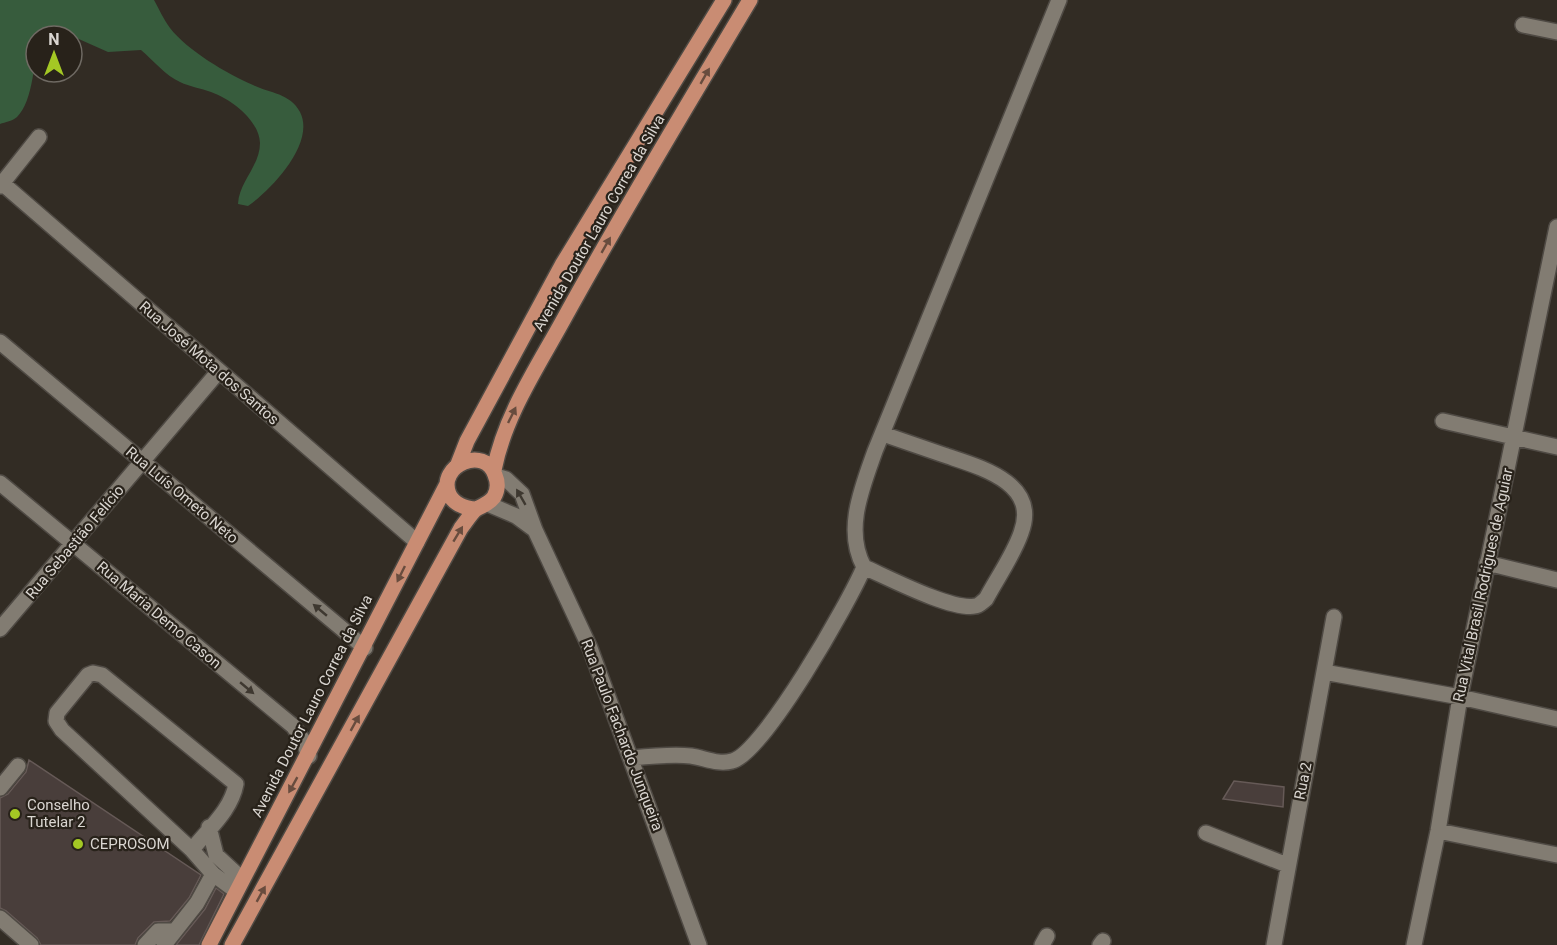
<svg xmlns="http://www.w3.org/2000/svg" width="1557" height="945" viewBox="0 0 1557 945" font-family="Roboto,sans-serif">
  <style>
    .green { fill: #375c3d }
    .building { fill: #493e3b; stroke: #665a57; stroke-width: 1.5 }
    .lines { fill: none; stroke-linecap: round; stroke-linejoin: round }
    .minor-casing { stroke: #4f4a44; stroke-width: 18 }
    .major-casing { stroke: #4f4a44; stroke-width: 18 }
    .minor { stroke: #827c72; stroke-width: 15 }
    .major { stroke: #c98c73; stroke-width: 15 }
    .oneway { fill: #684c3e }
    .oneway2 { fill: #3e3830 }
    .poi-dot { fill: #a4c824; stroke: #28221a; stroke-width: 2 }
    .labels { text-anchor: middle; stroke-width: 4.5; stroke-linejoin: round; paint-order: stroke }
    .street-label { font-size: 15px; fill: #dad6d1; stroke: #28221a }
    .poi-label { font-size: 15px; fill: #dad6d1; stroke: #28221a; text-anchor: start }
  </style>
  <rect width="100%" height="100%" fill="#322c24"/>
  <path class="green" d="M 0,0 L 154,0 C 159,9 164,20 170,28 C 187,50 227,74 253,85 C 269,93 290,93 300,112 C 316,143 271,190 248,206 L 238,204 C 239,182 260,166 260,143 C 259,120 231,99 211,92 C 201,88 190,87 180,82 C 166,76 153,60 141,50 L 108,52 L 72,36 L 36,36 C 36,57 33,102 17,117 C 13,121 5,122 0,124 Z"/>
  <path class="building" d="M 29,760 L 201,875 L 189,898 L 170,921 L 154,922 L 138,938 L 135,945 L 41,945 L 37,938 L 6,911 L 0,908 L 0,798 L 8,794 L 26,772 Z
    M 1234,781 L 1284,787 L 1283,807 L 1223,799 Z
    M 216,888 L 224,894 L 199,945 L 176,945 L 205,909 Z"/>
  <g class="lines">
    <g class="minor-casing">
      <path id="minor" d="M 1523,25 L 1557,32
        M 2,183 L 417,542
        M 0,186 L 39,137
        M 0,342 L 365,648
        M 1443,421 L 1557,447
        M 883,434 C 903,441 924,448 944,455 C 979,467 1040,482 1021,533 C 1013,556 997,578 986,599 C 982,602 979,606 975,606 C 952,611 887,577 864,567 C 844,530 862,488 875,451 L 1059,0
        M 496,476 L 506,479 L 522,494 L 535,530 L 590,648 L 699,945
        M 0,483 L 293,726 L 303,740 L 309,756
        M 488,504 L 516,516 L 535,530
        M 1487,563 L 1557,580
        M 0,629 L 219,371
        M 1324,672 L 1460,697 L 1557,719
        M 632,758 C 652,756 672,754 691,756 C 705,758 718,765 732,761 C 763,754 850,601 864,567
        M 0,788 L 18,766
        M 209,827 L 216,855 L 242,879
        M 1438,831 L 1557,855
        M 1206,833 L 1287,865
        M 213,874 L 236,891
        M 0,918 L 31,945
        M 145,945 L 158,931 L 175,931
        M 164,945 L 197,903 L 213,874 L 192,850 L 62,730 L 56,721 L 57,713 L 88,675 L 93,673 L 102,675 L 236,784 C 231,811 208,829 192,850
        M 1042,945 L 1047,936
        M 1100,945 L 1103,941
        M 1274,945 L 1334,617
        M 1414,945 L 1438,831 L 1460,697 L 1557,227"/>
    </g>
    <g class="major-casing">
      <path id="major" d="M 458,464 L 467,441 L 562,265 L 724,0
        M 494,470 C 505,414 539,365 566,315 C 625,208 688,104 750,0
        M 209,945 L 447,484
        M 232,945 L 461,528 C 465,523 470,515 475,510 C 482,505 488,505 494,497 C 498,490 498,482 495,475 C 485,445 437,465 449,494 C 454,505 465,508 476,509"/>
    </g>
    <use href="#minor" class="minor"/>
    <use href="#major" class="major"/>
  </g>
  <defs><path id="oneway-solid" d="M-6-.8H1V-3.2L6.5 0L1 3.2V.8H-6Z" transform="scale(1.5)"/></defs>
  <g class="oneway">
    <use href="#oneway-solid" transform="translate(705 76) rotate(-60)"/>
    <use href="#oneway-solid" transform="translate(606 245) rotate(-60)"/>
    <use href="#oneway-solid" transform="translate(512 415) rotate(-64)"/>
    <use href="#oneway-solid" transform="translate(458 534) rotate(-59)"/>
    <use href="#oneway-solid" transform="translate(401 574) rotate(116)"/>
    <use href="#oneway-solid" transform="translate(355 723) rotate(-61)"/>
    <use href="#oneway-solid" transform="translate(293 785) rotate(119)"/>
    <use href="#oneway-solid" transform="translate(261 894) rotate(-61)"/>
  </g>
  <g class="oneway2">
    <use href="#oneway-solid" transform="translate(521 497) rotate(-120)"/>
    <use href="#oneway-solid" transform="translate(320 610) rotate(-140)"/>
    <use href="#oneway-solid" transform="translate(247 688) rotate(40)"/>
  </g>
  <g class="poi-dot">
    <circle cx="15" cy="814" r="6"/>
    <circle cx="78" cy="844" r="6"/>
  </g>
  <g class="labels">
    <g class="street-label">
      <text transform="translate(599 223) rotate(-60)" y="5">Avenida Doutor Lauro Correa da Silva</text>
      <text transform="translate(209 363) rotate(41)" y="5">Rua José Mota dos Santos</text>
      <text transform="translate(182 495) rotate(40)" y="5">Rua Luís Ometo Neto</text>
      <text transform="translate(75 542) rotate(-50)" y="5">Rua Sebastião Felício</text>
      <text transform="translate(1483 585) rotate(-78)" y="5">Rua Vital Brasil Rodrigues de Aguiar</text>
      <text transform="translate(159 615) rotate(40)" y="5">Rua Maria Demo Cason</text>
      <text transform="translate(312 706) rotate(-63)" y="5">Avenida Doutor Lauro Correa da Silva</text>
      <text transform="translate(622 735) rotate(69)" y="5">Rua Paulo Fachardo Junqueira</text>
      <text transform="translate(1303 781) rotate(-79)" y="5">Rua 2</text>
    </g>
    <g class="poi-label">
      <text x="27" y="810">Conselho<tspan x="27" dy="17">Tutelar 2</tspan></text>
      <text x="90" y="849">CEPROSOM</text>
    </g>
  </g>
  <g transform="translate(54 54)"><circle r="28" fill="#28221a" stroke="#6f6a63" stroke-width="1.5"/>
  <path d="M0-4.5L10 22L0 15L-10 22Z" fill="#a4c824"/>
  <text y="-9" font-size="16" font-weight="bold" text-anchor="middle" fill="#dad6d1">N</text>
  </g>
</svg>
